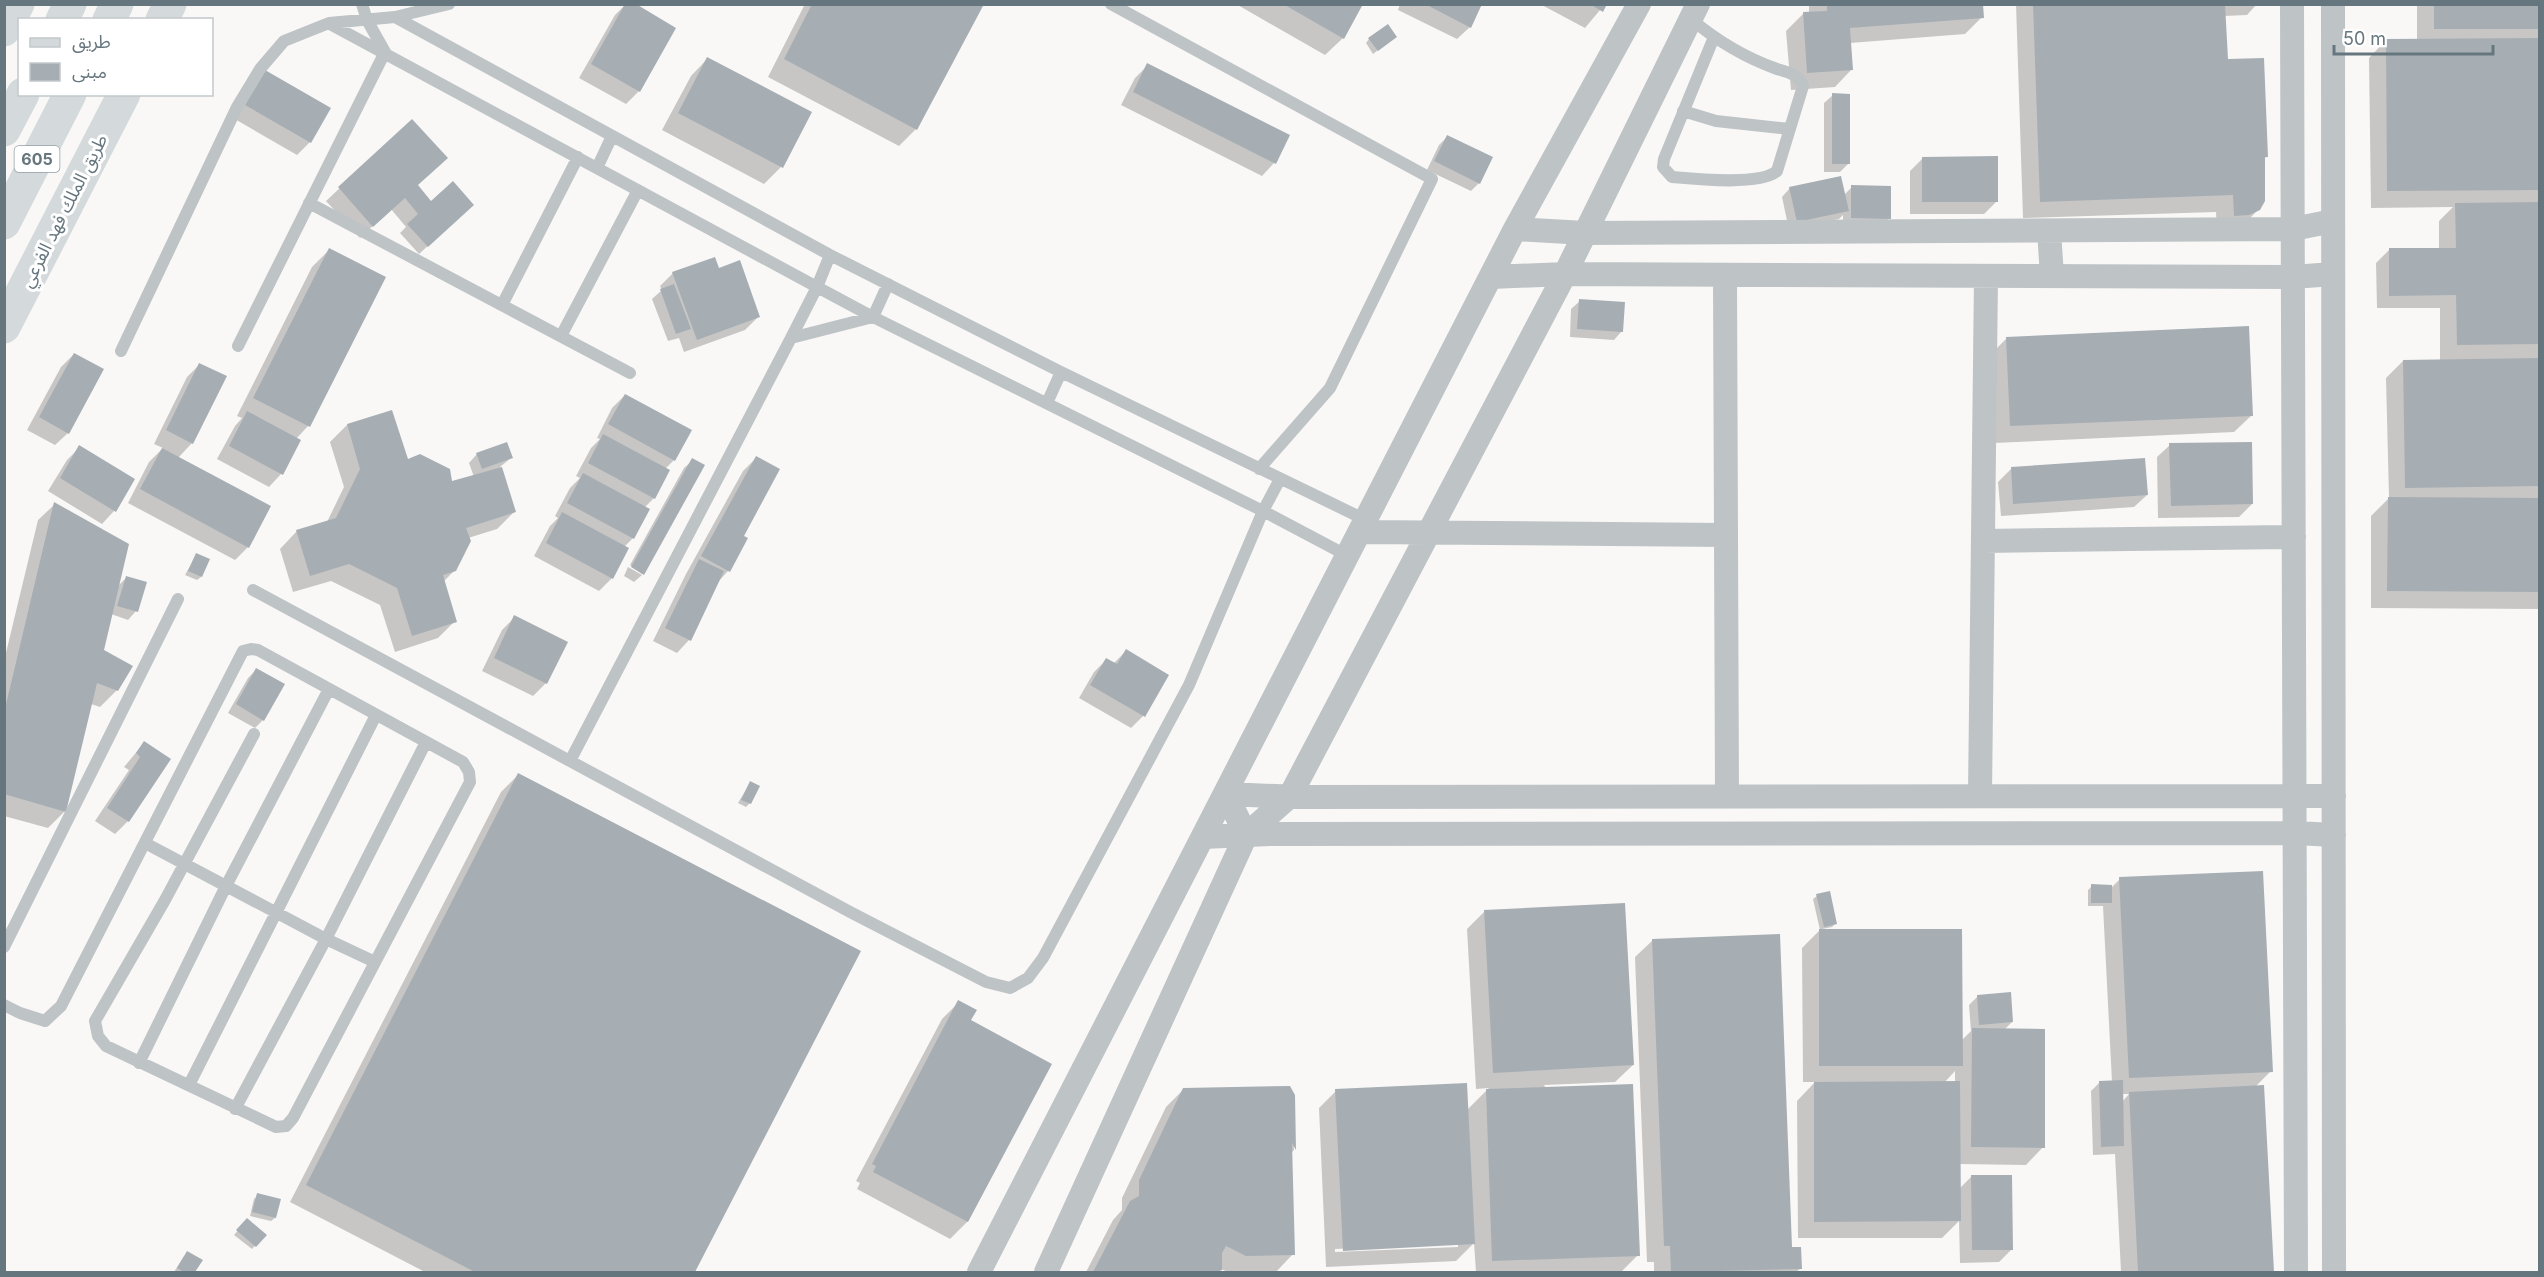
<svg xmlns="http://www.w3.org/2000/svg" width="2544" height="1277" viewBox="0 0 2544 1277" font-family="Inter,'Noto Sans Arabic',sans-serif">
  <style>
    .shadow { fill: #0003; fill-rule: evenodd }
    .building { fill: #a6aeb3 }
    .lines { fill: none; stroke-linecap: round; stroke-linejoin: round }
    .service { stroke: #bec3c6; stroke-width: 12 }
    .minor { stroke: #bec3c6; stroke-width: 24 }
    .secondary { stroke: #d4d9db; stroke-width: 33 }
    .motorway { stroke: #d4d9db; stroke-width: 33 }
    .labels { text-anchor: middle; stroke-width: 6; stroke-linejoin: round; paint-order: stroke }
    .shield { fill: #fff; stroke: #949fa5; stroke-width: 1.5 }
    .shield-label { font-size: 16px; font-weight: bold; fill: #66767e }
    .street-label { font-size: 18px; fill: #66767e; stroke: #fff }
  </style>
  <rect width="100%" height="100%" fill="#f9f8f7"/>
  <path class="shadow" d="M 626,4 L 674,29 L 638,92 L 626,104 L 579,78 L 615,15 Z
    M 805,4 L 977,4 L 916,129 L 899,146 L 768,77 Z
    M 1236,4 L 1362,4 L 1343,38 L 1325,55 Z
    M 1400,4 L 1480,4 L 1470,27 L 1457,39 L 1398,10 Z
    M 1540,4 L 1605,4 L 1585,28 Z
    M 1809,4 L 1981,4 L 1982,17 L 1965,34 L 1850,43 L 1852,69 L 1835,87 L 1791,90 L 1786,31 L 1803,14 L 1809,14 Z
    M 2016,4 L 2257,4 L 2247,15 L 2224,16 L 2226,61 L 2266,157 L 2263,160 L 2259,209 L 2241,227 L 2217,232 L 2216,212 L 2023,218 Z
    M 2417,4 L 2540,4 L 2540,609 L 2371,608 L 2371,516 L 2389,498 L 2386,378 L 2403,361 L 2440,361 L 2440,308 L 2377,308 L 2376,263 L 2389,250 L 2439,250 L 2439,221 L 2453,207 L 2371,208 L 2369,58 L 2386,40 L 2417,40 Z
    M 1369,39 L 1391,40 L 1373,54 L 1366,43 Z
    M 708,58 L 781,167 L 764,184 L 662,130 L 691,76 Z
    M 1148,65 L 1288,136 L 1274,163 L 1262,176 L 1121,105 L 1135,78 Z
    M 252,84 L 310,142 L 297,155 L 233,118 Z
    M 1833,95 L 1848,164 L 1840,172 L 1824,172 L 1824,103 Z
    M 411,121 L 416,186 L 429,201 L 464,213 L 419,254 L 400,233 L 406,227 L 391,209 L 360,238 L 326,201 Z
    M 1447,137 L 1479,183 L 1471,191 L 1427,170 L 1439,145 Z
    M 1923,158 L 1997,201 L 1984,214 L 1910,214 L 1910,171 Z
    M 1852,187 L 1889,218 L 1881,227 L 1843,226 L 1843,215 L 1839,219 L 1789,230 L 1782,197 L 1790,188 L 1844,195 Z
    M 329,250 L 384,278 L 308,426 L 296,439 L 281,474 L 269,487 L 217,459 L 235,426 L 242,418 L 237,416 L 312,267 Z
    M 718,269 L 758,317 L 745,330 L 684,352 L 679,338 L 668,341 L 652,299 L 662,290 L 660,286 L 673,273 Z
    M 1580,301 L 1622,331 L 1614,340 L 1570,337 L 1571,309 Z
    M 2007,338 L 2252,415 L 2234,432 L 1994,443 L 1990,355 Z
    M 74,354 L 68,433 L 55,445 L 27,430 L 61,367 Z
    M 200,364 L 192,443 L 178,458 L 248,547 L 235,560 L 128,503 L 149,462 L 163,448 L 154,444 L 187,377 Z
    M 625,395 L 674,460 L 665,469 L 654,498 L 644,508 L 633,538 L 624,547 L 612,578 L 599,591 L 534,556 L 550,526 L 558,518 L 555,516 L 570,488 L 580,478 L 576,476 L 591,448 L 600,439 L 597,438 L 612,408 Z
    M 347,425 L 407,461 L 451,483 L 474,477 L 469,463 L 477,454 L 512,457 L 500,467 L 514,512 L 497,529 L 468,538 L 455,570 L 443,582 L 455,621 L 438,638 L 395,652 L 380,605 L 331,581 L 293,592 L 280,549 L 297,531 L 327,522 L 344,487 L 330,442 Z
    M 2170,445 L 2252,504 L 2239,517 L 2158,518 L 2157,457 Z
    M 80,447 L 114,511 L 102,524 L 48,491 L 67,460 Z
    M 756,458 L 742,537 L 728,571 L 718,582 L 689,640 L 677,653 L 653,641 L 686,574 L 743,471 Z
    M 693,460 L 703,466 L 642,574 L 630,565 L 684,468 Z
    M 2011,469 L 2147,495 L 2134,507 L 2001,516 L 1998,482 Z
    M 55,504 L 117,587 L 126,578 L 136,611 L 128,620 L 111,614 L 102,651 L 117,690 L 100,707 L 91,704 L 65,811 L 48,828 L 4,816 L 4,661 L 38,520 Z
    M 196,555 L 201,577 L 197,580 L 185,575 Z
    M 628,567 L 642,575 L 634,582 L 624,576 Z
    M 515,617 L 566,643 L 546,683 L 533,696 L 482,671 L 502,630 Z
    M 1126,651 L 1143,716 L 1131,728 L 1079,698 L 1094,672 L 1106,660 L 1113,664 Z
    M 256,670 L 263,720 L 255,728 L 228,713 L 248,678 Z
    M 144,743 L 128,821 L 115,834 L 95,821 L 129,770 L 124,767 Z
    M 519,774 L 859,951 L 693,1272 L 425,1272 L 290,1202 L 501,792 Z
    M 750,783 L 750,803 L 746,807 L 738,803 Z
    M 2120,879 L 2271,1071 L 2255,1087 L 2263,1087 L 2272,1272 L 2121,1272 L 2115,1154 L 2093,1155 L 2091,1091 L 2100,1082 L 2112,1082 L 2103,906 L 2088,906 L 2088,890 L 2092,886 L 2111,888 ZM 2121,1094 L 2129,1094 L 2122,1102 Z
    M 1817,896 L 1836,923 L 1832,927 L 1822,929 L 1961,1041 L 1971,1031 L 1969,1005 L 1978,996 L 2012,1022 L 2004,1030 L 2043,1147 L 2026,1165 L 1959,1164 L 1959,1189 L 1971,1177 L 2012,1249 L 1999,1262 L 1960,1263 L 1959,1221 L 1942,1238 L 1798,1238 L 1797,1101 L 1815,1082 L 1803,1082 L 1802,948 L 1820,930 L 1813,899 ZM 1955,1071 L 1955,1083 L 1944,1083 Z
    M 1484,912 L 1633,1065 L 1615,1082 L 1544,1085 L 1638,1255 L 1621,1272 L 1476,1272 L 1474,1243 L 1456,1261 L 1326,1267 L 1319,1108 L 1336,1091 L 1467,1110 L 1489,1088 L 1476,1089 L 1467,929 ZM 1458,1244 L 1458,1247 L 1335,1252 L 1335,1249 Z
    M 1653,940 L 1801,1268 L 1796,1272 L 1654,1272 L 1654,1262 L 1647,1262 L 1635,957 Z
    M 959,1002 L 969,1021 L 1050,1064 L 967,1222 L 950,1239 L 857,1189 L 860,1183 L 856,1181 L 942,1019 Z
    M 1183,1090 L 1293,1095 L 1294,1150 L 1291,1153 L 1293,1254 L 1276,1272 L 1228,1272 L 1221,1269 L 1218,1272 L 1086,1272 L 1113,1220 L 1122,1210 L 1122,1198 L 1166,1107 Z
    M 258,1195 L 275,1218 L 271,1221 L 250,1216 L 254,1199 Z
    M 247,1220 L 265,1235 L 252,1249 L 234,1235 Z
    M 184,1256 L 201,1260 L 194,1272 L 174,1272 Z"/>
  <path class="building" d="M 625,4 L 636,4 L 676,28 L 640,92 L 591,64 Z
    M 812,4 L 980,4 L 983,6 L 917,130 L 784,59 Z
    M 1283,4 L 1363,4 L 1344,39 Z
    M 1425,4 L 1482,4 L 1471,28 Z
    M 1590,4 L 1607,4 L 1603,12 Z
    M 1827,4 L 1983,4 L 1984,18 L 1850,28 L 1853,70 L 1807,73 L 1803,12 L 1827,11 Z
    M 2033,4 L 2225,4 L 2228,59 L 2264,58 L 2268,157 L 2265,157 L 2265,201 L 2260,210 L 2249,215 L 2234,216 L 2233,195 L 2040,202 Z
    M 2434,4 L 2540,4 L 2540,29 L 2434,29 Z
    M 1388,24 L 1397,37 L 1378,51 L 1368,38 Z
    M 2540,38 L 2540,190 L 2387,191 L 2386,39 Z
    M 707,57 L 812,112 L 783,168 L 678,113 Z
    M 1147,63 L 1290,135 L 1276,164 L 1133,92 Z
    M 265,70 L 331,108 L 311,143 L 245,105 Z
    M 1832,93 L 1850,94 L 1850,164 L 1832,164 Z
    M 412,119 L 448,158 L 418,185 L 431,201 L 453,181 L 474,205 L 428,247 L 407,224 L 418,214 L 405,198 L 373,227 L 338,187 Z
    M 1447,135 L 1493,157 L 1480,184 L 1434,161 Z
    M 1998,156 L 1998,202 L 1922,202 L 1922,157 Z
    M 1841,176 L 1849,211 L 1797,222 L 1789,187 Z
    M 1851,185 L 1891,186 L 1891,219 L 1851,218 Z
    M 2540,202 L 2540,344 L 2457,345 L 2456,295 L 2389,296 L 2389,248 L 2456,248 L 2455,203 Z
    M 329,248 L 386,277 L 310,427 L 253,398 Z
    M 715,257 L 719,268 L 740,260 L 760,317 L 697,340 L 672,272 Z
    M 674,284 L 691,329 L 676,334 L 660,289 Z
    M 1579,299 L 1625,302 L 1623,332 L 1577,329 Z
    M 2249,326 L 2253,416 L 2010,426 L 2006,337 Z
    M 74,353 L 104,369 L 69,434 L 39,417 Z
    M 2540,358 L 2540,486 L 2405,488 L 2403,360 Z
    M 199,363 L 227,376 L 193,444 L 166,430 Z
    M 625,394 L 692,430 L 675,461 L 608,424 Z
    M 392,410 L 408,459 L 420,454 L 450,469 L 452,481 L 502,467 L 516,512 L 466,528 L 471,541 L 456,571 L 443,575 L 457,622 L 412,636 L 397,588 L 349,564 L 310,576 L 296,530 L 336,518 L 360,469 L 347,424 Z
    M 247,411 L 301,440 L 283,475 L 229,446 Z
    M 603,434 L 670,470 L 655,499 L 588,463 Z
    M 507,442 L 513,458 L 482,469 L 476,453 Z
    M 2252,442 L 2253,504 L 2171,506 L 2169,443 Z
    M 79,445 L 135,479 L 116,512 L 60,478 Z
    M 162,448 L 271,506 L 249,548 L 140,489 Z
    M 756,456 L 780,469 L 744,536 L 748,538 L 730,572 L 701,556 Z
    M 692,458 L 705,465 L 644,575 L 631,567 Z
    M 2145,458 L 2148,495 L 2013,504 L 2011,467 Z
    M 583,473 L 650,509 L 634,539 L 567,503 Z
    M 2388,497 L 2540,498 L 2540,592 L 2387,591 Z
    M 54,502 L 129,544 L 104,650 L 133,666 L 118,691 L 97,683 L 66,812 L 4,794 L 4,713 Z
    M 562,512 L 629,548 L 613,579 L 546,543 Z
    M 196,553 L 210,559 L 202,577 L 188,571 Z
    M 699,559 L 724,571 L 691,641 L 665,628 Z
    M 126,576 L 147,582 L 138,612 L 117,606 Z
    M 514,615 L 568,642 L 547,684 L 494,658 Z
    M 1126,649 L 1169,675 L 1145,717 L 1090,685 L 1106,658 L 1117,664 Z
    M 256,668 L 285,684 L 264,721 L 236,704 Z
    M 144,741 L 171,759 L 129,822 L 107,808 L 140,757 L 136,753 Z
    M 518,773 L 861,951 L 695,1272 L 475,1272 L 306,1185 Z
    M 750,781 L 760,786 L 751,804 L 741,800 Z
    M 2263,871 L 2273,1072 L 2129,1078 L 2119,877 Z
    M 2091,884 L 2112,885 L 2112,903 L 2091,903 Z
    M 1830,891 L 1837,924 L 1824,927 L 1816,894 Z
    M 1625,903 L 1634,1065 L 1493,1073 L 1484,910 Z
    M 1819,929 L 1962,929 L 1963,1066 L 1819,1066 Z
    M 1780,934 L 1792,1247 L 1801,1247 L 1802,1269 L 1671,1272 L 1670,1246 L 1664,1246 L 1652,939 Z
    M 2011,992 L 2013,1022 L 1979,1025 L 1977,995 Z
    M 958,1000 L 977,1010 L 971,1020 L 1052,1064 L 968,1222 L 873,1172 L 876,1166 L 872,1164 Z
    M 1972,1028 L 2045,1029 L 2045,1148 L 1971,1147 Z
    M 2123,1080 L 2124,1146 L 2101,1147 L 2099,1081 Z
    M 1960,1081 L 1961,1221 L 1814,1222 L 1814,1082 Z
    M 1467,1083 L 1475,1244 L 1343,1251 L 1335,1089 Z
    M 1633,1084 L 1640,1256 L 1492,1261 L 1486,1089 Z
    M 2264,1085 L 2274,1272 L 2138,1272 L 2129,1092 Z
    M 1290,1086 L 1295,1095 L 1296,1150 L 1292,1143 L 1295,1255 L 1246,1256 L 1226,1246 L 1222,1253 L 1222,1270 L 1217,1272 L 1093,1272 L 1130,1201 L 1139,1196 L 1139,1180 L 1183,1088 Z
    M 1971,1175 L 2012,1175 L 2013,1250 L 1972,1250 Z
    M 257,1193 L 281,1199 L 276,1218 L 252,1212 Z
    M 247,1218 L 267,1235 L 256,1247 L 236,1230 Z
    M 187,1251 L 203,1260 L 195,1272 L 184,1272 L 177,1268 Z"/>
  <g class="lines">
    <path class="service" d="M 1111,4 L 1432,179 L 1330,388 L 1259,469
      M 395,17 L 449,4
      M 1691,19 C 1716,40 1746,58 1777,69 C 1787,72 1799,74 1803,86 L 1777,171 C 1761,186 1694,179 1672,177 L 1663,167 L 1664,159 L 1714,37
      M 330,24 L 817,287 L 791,338
      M 1683,111 L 1716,121 L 1790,129
      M 597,168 L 612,136
      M 309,203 L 630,373
      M 830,255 L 817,287 L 873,317 L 888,284
      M 502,305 L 578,157
      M 561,336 L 638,190
      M 238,346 L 385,52 L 367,20 L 362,4
      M 121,351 L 237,107 L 260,69 L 284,41 L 329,23 L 395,17 L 830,255 L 1061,372 L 1366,520
      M 1047,403 L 1061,372
      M 253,590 L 570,761 L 791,338 L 873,317 L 1263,511 L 1348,556
      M 570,761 L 852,913 L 986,982 L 1010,988 L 1028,978 L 1043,958 L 1189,685 L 1263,511 L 1280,479
      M 145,843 L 326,939 L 375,962
      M 4,947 L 178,599
      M 4,1005 L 20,1013 L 45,1021 L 61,1006 L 243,651 L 251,649 L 258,650 L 463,762 L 469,772 L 470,782 L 293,1118 L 286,1126 L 276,1127 L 106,1046 L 98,1036 L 95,1021 L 165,900 L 254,734
      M 139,1063 L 226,886 L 329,689
      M 189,1085 L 376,715
      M 235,1109 L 326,939 L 426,742"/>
    <path class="minor" d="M 2292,4 L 2296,1272
      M 2333,4 L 2334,1272
      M 1515,229 L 1585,233 L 2293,229 L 2333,221
      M 2049,231 L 2052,276
      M 1725,275 L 1727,796
      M 1491,277 L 1565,274 L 2293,277 L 2333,274
      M 1360,532 L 1726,535
      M 1983,541 L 2294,537
      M 1980,795 L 1986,276
      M 1246,835 L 1226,794 L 1299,797 L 2334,796
      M 1203,837 L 1270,834 L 2295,833 L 2334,835
      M 979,1272 L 1515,229 L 1639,4
      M 1046,1272 L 1246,835 L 1290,796 L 1565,274 L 1698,4"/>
    <path class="secondary" d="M 162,20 L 170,4
      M 4,30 L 18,4
      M 4,327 L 124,94"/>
    <path class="motorway" d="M 62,20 L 70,4
      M 109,20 L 117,4
      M 4,130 L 23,94
      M 4,223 L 70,94"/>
  </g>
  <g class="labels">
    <rect class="shield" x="14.5" y="146" width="45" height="26" rx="4.5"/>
    <g class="shield-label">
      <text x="37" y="165">605</text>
    </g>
    <g class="street-label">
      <text transform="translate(64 211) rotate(-63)" y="6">طريق الملك فهد الفرعي</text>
    </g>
  </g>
  <rect width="2544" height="1277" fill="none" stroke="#66767e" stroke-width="12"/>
  <rect x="18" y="18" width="195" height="78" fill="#ffffff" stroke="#c2c8cb" stroke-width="1.5"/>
  <rect x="30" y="38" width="30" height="9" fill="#d4d9db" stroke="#c2c8cb" stroke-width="1.5"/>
  <text x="72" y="48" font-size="18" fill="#66767e">طريق</text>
  <rect x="30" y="63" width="30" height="18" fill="#a6aeb3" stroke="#c2c8cb" stroke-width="1.5"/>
  <text x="72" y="78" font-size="18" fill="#66767e">مبنى</text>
  <path d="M2334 45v9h159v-9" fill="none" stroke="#66767e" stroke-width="3"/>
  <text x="2343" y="45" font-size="18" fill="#66767e" stroke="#ffffff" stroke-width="4.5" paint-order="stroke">50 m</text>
</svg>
